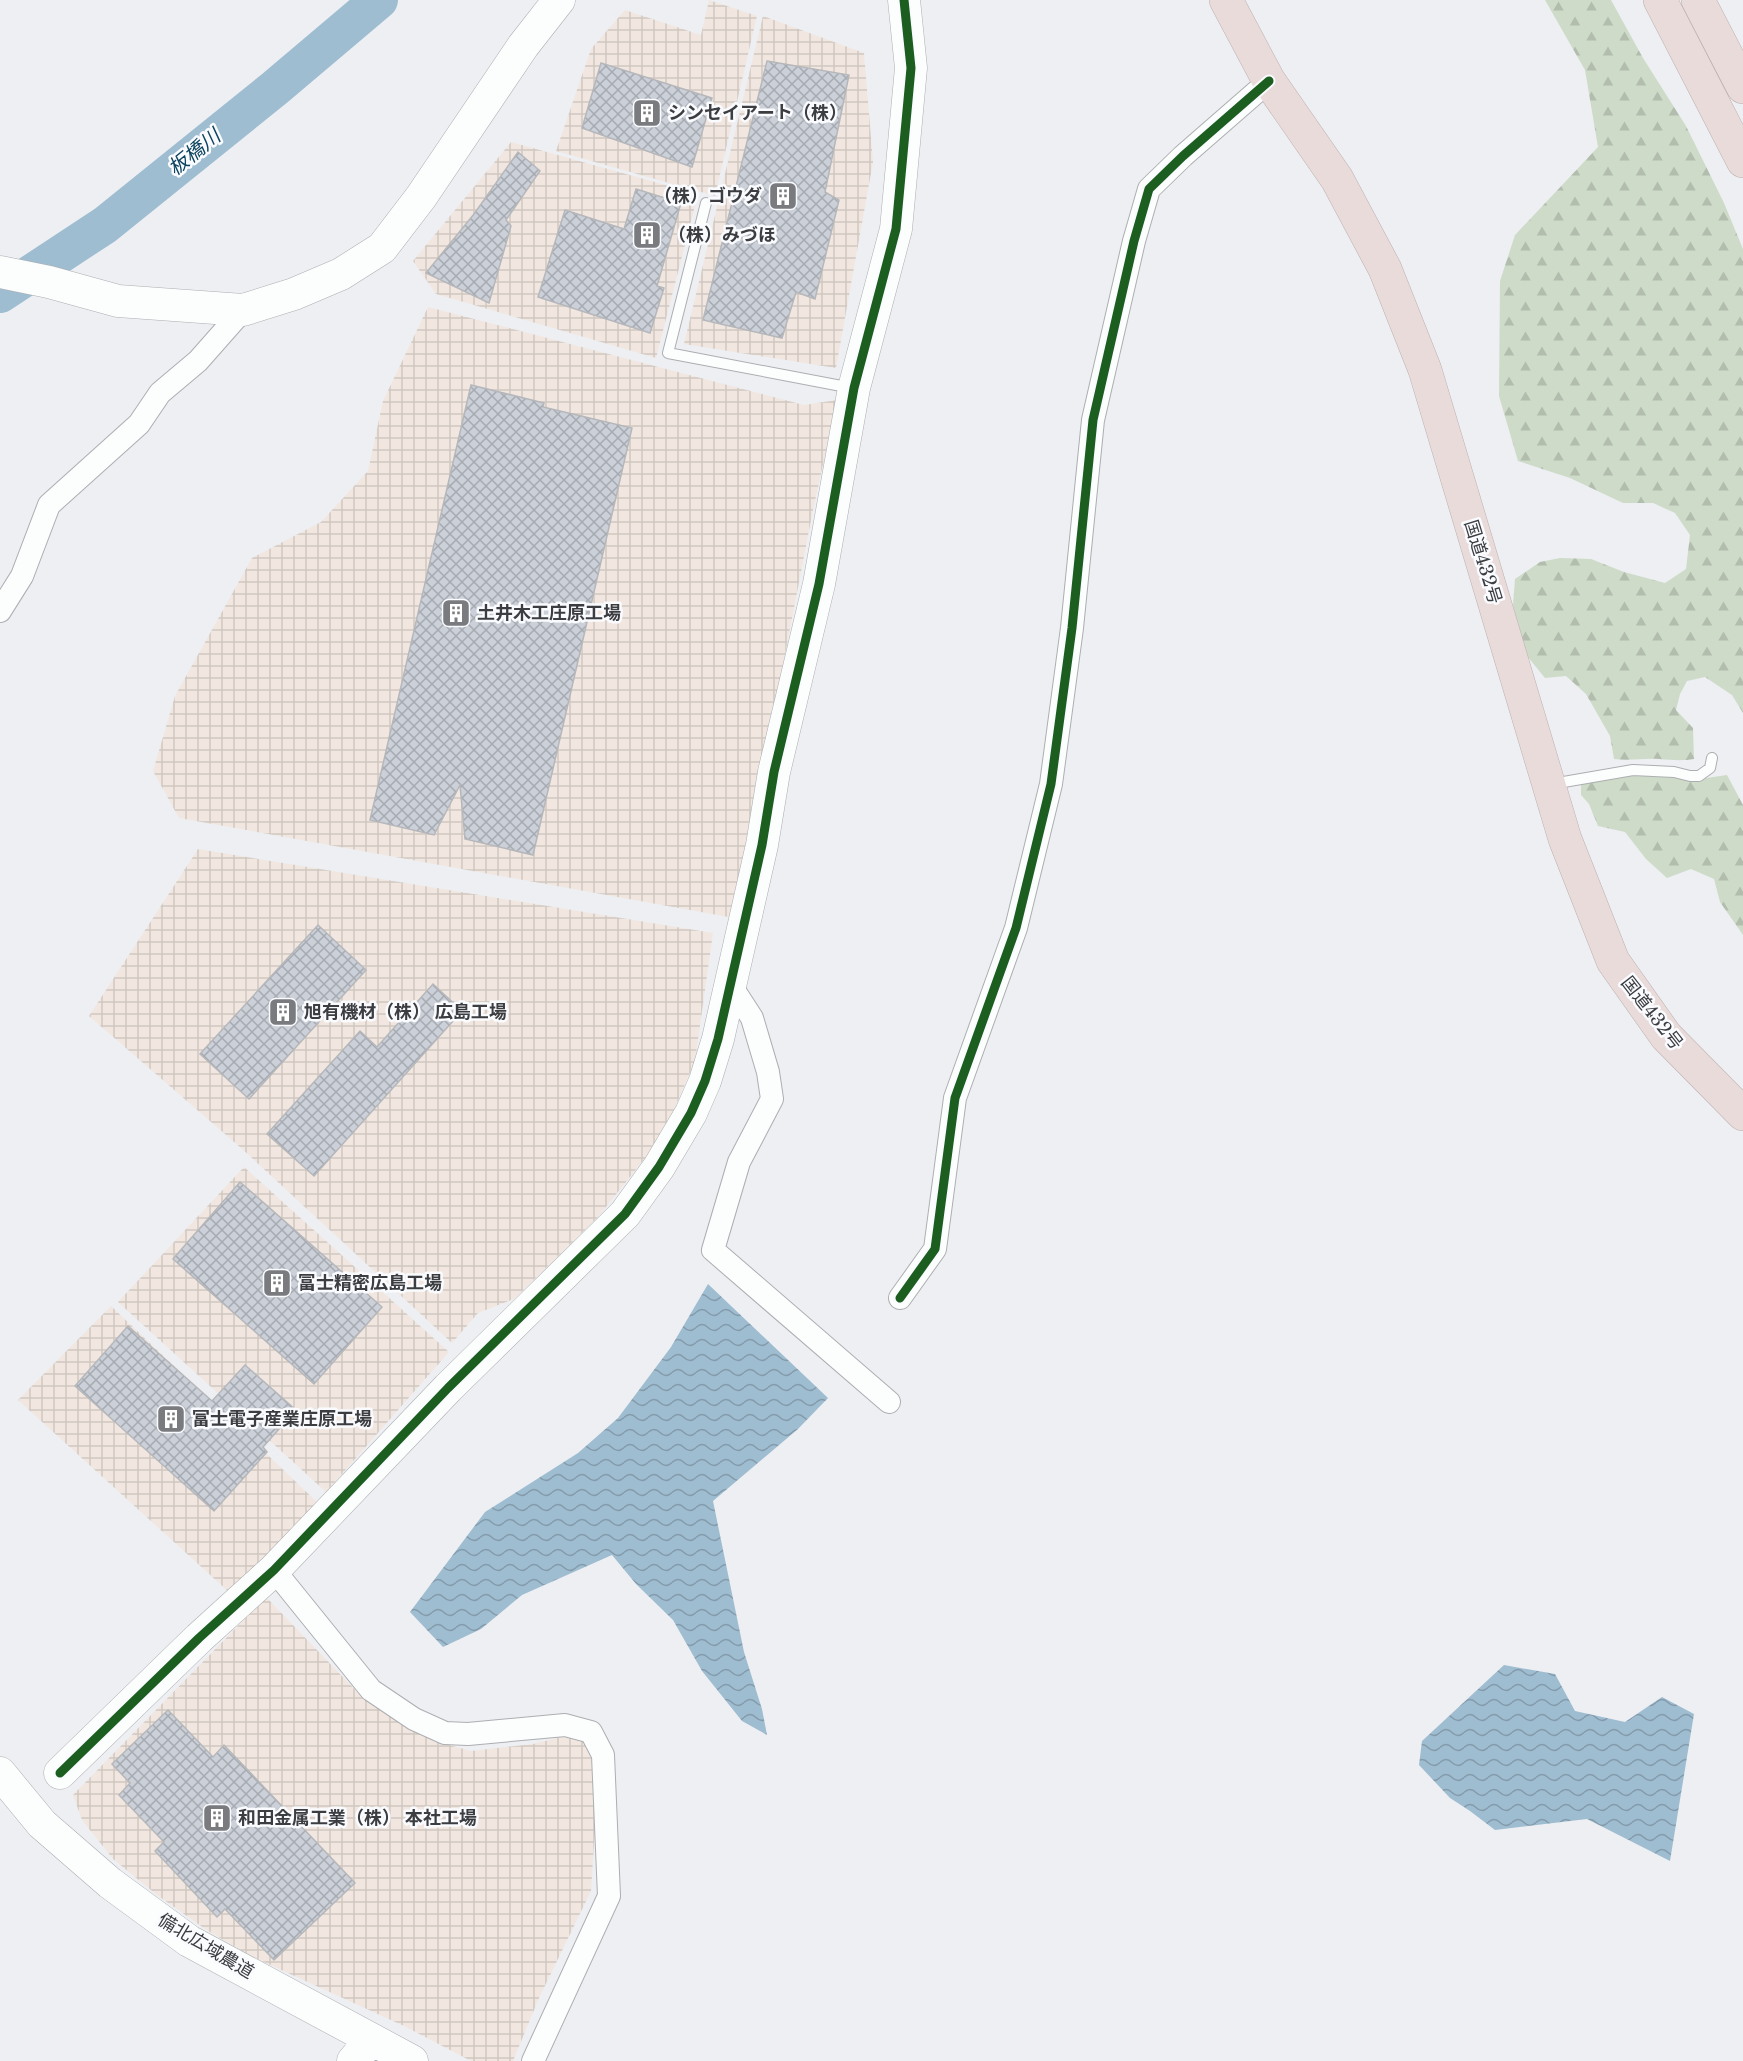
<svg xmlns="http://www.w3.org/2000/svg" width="1743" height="2061" viewBox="0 0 1743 2061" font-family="'Libre Baskerville','Noto Sans JP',serif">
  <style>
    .industrial { fill: url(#industrial-grid) }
    .forest { fill: url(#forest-firs) }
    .water { fill: url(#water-waves) }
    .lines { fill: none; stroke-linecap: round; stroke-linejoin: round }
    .river { stroke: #9fbdd1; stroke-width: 38 }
    .building { fill: url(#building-cross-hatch); stroke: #b6b7ba; stroke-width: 1.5 }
    .lane-casing { stroke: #acaeb1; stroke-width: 12 }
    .street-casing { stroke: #acaeb1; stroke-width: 24 }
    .secondary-casing { stroke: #acaeb1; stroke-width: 33 }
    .highway-casing { stroke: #bdb0b0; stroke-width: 34 }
    .lane { stroke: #fcfdfd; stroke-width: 10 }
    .street { stroke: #fcfdfd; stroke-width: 22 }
    .secondary { stroke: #fcfdfd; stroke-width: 32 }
    .highway { stroke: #e9dbda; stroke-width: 33 }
    .cycleway-casing { stroke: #fafbfe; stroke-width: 13 }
    .cycleway { stroke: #1b5e20; stroke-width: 9 }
    .labels { text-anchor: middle; stroke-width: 5; stroke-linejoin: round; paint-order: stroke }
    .poi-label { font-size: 18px; font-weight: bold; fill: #3b3d40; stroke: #fafbfe; text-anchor: start }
    .street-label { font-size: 18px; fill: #3b3d40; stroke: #fafbfe }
    .water-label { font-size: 20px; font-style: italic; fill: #0d435e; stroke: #fafbfe }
  </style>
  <defs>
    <pattern id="industrial-grid" width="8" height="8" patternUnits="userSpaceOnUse" patternTransform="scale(1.5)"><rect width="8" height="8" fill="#f1e7e0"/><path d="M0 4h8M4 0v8" fill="none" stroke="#d0c7c1"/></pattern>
    <pattern id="forest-firs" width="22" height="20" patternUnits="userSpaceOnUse" patternTransform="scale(1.5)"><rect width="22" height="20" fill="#cedbc8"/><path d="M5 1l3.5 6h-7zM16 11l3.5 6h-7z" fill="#b2bdad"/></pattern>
    <pattern id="water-waves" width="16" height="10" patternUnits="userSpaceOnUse" patternTransform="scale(1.5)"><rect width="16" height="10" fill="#9fbdd1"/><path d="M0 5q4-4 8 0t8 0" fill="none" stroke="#839bab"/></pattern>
    <pattern id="building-cross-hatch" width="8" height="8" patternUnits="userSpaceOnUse" patternTransform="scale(1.5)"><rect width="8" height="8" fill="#cbd0d9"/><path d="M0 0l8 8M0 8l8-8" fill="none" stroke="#a6aab1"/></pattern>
  </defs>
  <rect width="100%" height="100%" fill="#edeff3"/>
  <path class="industrial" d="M 709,0 L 757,16 L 715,196 L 556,151 L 591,49 L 625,10 L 701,35 Z
    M 763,16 L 864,53 L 873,162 L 836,368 L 684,344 Z
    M 511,142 L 698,194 L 656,358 L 436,294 L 413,261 Z
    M 428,307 L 804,405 L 837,400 L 813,510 L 734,918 L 179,818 L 153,771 L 175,696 L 252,558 L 321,522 L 368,471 L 383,401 Z
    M 198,849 L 713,933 L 695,1061 L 662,1137 L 597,1218 L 514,1299 L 478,1313 L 452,1343 L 241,1148 L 89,1016 Z
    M 244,1167 L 449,1352 L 326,1492 L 118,1302 Z
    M 111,1306 L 318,1503 L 230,1593 L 18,1400 Z
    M 266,1597 L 363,1698 L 410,1729 L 442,1743 L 471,1751 L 533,1744 L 565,1736 L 587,1742 L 592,1756 L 596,1811 L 591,1891 L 539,1998 L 513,2061 L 471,2061 L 404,2026 L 253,1957 L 208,1931 L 157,1895 L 113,1859 L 82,1820 L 73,1795 Z"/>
  <path class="forest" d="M 1545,0 L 1611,0 L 1643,58 L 1686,126 L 1724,203 L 1743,249 L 1743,713 L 1732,695 L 1705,677 L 1687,681 L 1680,694 L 1676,710 L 1693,728 L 1694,759 C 1682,761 1672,760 1659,759 C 1644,758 1630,761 1614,759 L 1610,736 L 1586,694 L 1566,676 L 1545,678 L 1523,651 L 1513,605 L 1515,579 L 1540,562 L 1560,558 L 1591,559 L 1624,572 L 1665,583 L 1686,569 L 1690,535 L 1675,513 L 1653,503 L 1623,503 L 1570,478 L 1518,461 L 1499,396 L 1500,281 L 1515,235 L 1598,147 L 1585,70 Z
    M 1619,774 L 1654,774 L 1693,780 L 1727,775 L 1743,805 L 1743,935 L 1720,902 L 1714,879 L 1691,869 L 1667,878 L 1646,859 L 1625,832 L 1598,826 L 1589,804 L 1581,795 L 1581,782 Z"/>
  <path class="water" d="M 708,1284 L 828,1398 L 798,1429 L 713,1501 L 744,1652 L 762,1709 L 767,1735 L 742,1721 L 702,1671 L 673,1620 L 636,1584 L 612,1555 L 522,1595 L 481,1629 L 443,1647 L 410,1612 L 485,1512 L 578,1453 L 618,1418 L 671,1347 Z
    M 1504,1665 L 1555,1674 L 1575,1711 L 1625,1722 L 1662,1697 L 1694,1714 L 1670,1861 L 1587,1819 L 1495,1830 L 1470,1811 L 1450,1798 L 1419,1765 L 1422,1741 Z"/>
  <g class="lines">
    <path class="river" d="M 0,294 L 105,225 L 275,88 L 379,0"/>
  </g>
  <path class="building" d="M 767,61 L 849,75 L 825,192 L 839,200 L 815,299 L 796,292 L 782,338 L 703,320 Z
    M 601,63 L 712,98 L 692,167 L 582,128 Z
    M 518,152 L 540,171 L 506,220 L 511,226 L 489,303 L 426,273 L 474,214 Z
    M 636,189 L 681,203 L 657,286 L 664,288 L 650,333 L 538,297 L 565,210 L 624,229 Z
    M 471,385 L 544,403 L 543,407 L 632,428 L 533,855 L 465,839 L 460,785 L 434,835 L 370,820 Z
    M 318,925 L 366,970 L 249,1099 L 200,1054 Z
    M 433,984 L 462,1011 L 314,1176 L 267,1134 L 360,1031 L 377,1047 Z
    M 240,1182 L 382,1307 L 314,1384 L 173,1259 Z
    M 128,1326 L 212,1401 L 245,1365 L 296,1410 L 263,1447 L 267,1452 L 214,1511 L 75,1386 Z
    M 168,1710 L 213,1757 L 224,1745 L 355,1883 L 274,1960 L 225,1909 L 217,1917 L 155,1851 L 164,1842 L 119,1795 L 130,1783 L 112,1764 Z"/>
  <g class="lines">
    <g class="lane-casing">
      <path id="lane" d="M 706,203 L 668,353 L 852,388
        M 1552,784 L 1633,770 L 1674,772 L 1690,776 L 1699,776 L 1710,768 L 1712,758"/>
    </g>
    <g class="street-casing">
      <path id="street" d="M 0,611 L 22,576 L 49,505 L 139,424 L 160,393 L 198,361 L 243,310
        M 730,984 L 752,1018 L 768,1072 L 772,1099 L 739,1162 L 713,1250 L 889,1402
        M 900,1298 L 935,1249 L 955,1098 L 1016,928 L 1051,784 L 1072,628 L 1093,420 L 1134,241 L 1149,189 L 1183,156 L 1269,81
        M 274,1570 L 371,1690 L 414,1719 L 445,1733 L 468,1734 L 565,1725 L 591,1732 L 603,1755 L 609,1896 L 533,2061"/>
    </g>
    <g class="secondary-casing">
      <path id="secondary" d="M 0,272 L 49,282 L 118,301 L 243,310 L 294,294 L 341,274 L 382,248 L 421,197 L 523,46 L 559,0
        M 0,1773 L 42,1824 L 110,1883 L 189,1941 L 412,2061
        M 60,1773 L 199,1638 L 274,1570 L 448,1388 L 625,1214 L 659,1167 L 691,1113 L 705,1081 L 718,1039 L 762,845 L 774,772 L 819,584 L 854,388 L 896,229 L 911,68 L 904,0
        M 353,2061 L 371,2040"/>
    </g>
    <g class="highway-casing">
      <path id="highway" d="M 1226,0 L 1269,81 L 1337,179 L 1385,269 L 1425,370 L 1565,839 L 1613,961 L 1666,1036 L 1743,1114
        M 1660,0 L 1743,161
        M 1698,0 L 1743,87"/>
    </g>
    <use href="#lane" class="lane"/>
    <use href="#street" class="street"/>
    <use href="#secondary" class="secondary"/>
    <use href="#highway" class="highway"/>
    <g class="cycleway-casing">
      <path id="cycleway" d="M 900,1298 L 935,1249 L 955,1098 L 1016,928 L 1051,784 L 1072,628 L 1093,420 L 1134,241 L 1149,189 L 1183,156 L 1269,81
        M 60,1773 L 199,1638 L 274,1570 L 448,1388 L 625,1214 L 659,1167 L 691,1113 L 705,1081 L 718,1039 L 762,845 L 774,772 L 819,584 L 854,388 L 896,229 L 911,68 L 904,0"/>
    </g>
    <use href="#cycleway" class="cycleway"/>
  </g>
  <defs>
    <g id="building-square" transform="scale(1.5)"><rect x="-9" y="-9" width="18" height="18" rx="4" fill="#797b7f" stroke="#fafbfe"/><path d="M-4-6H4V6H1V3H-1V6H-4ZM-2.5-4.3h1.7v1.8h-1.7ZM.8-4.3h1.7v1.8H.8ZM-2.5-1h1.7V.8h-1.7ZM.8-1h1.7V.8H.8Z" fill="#fff"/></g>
  </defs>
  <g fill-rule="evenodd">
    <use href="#building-square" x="647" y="113"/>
    <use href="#building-square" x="783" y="196"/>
    <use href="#building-square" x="647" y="235"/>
    <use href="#building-square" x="456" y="613"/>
    <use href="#building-square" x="283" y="1012"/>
    <use href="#building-square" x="277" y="1283"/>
    <use href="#building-square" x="171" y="1419"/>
    <use href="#building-square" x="217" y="1818"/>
  </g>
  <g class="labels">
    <g class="poi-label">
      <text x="668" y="119">シンセイアート（株）</text>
      <text x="762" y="202" text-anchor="end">（株）ゴウダ</text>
      <text x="668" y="241">（株）みづほ</text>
      <text x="477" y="619">土井木工庄原工場</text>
      <text x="304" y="1018">旭有機材（株） 広島工場</text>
      <text x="298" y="1289">冨士精密広島工場</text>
      <text x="192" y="1425">富士電子産業庄原工場</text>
      <text x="238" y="1824">和田金属工業（株） 本社工場</text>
    </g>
    <g class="street-label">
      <text transform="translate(1483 562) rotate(73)" y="6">国道432号</text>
      <text transform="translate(1652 1013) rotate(52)" y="6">国道432号</text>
      <text transform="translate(206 1946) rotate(31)" y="6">備北広域農道</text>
    </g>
    <g class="water-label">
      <text transform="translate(194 152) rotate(-39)" y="7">板橋川</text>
    </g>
  </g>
</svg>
